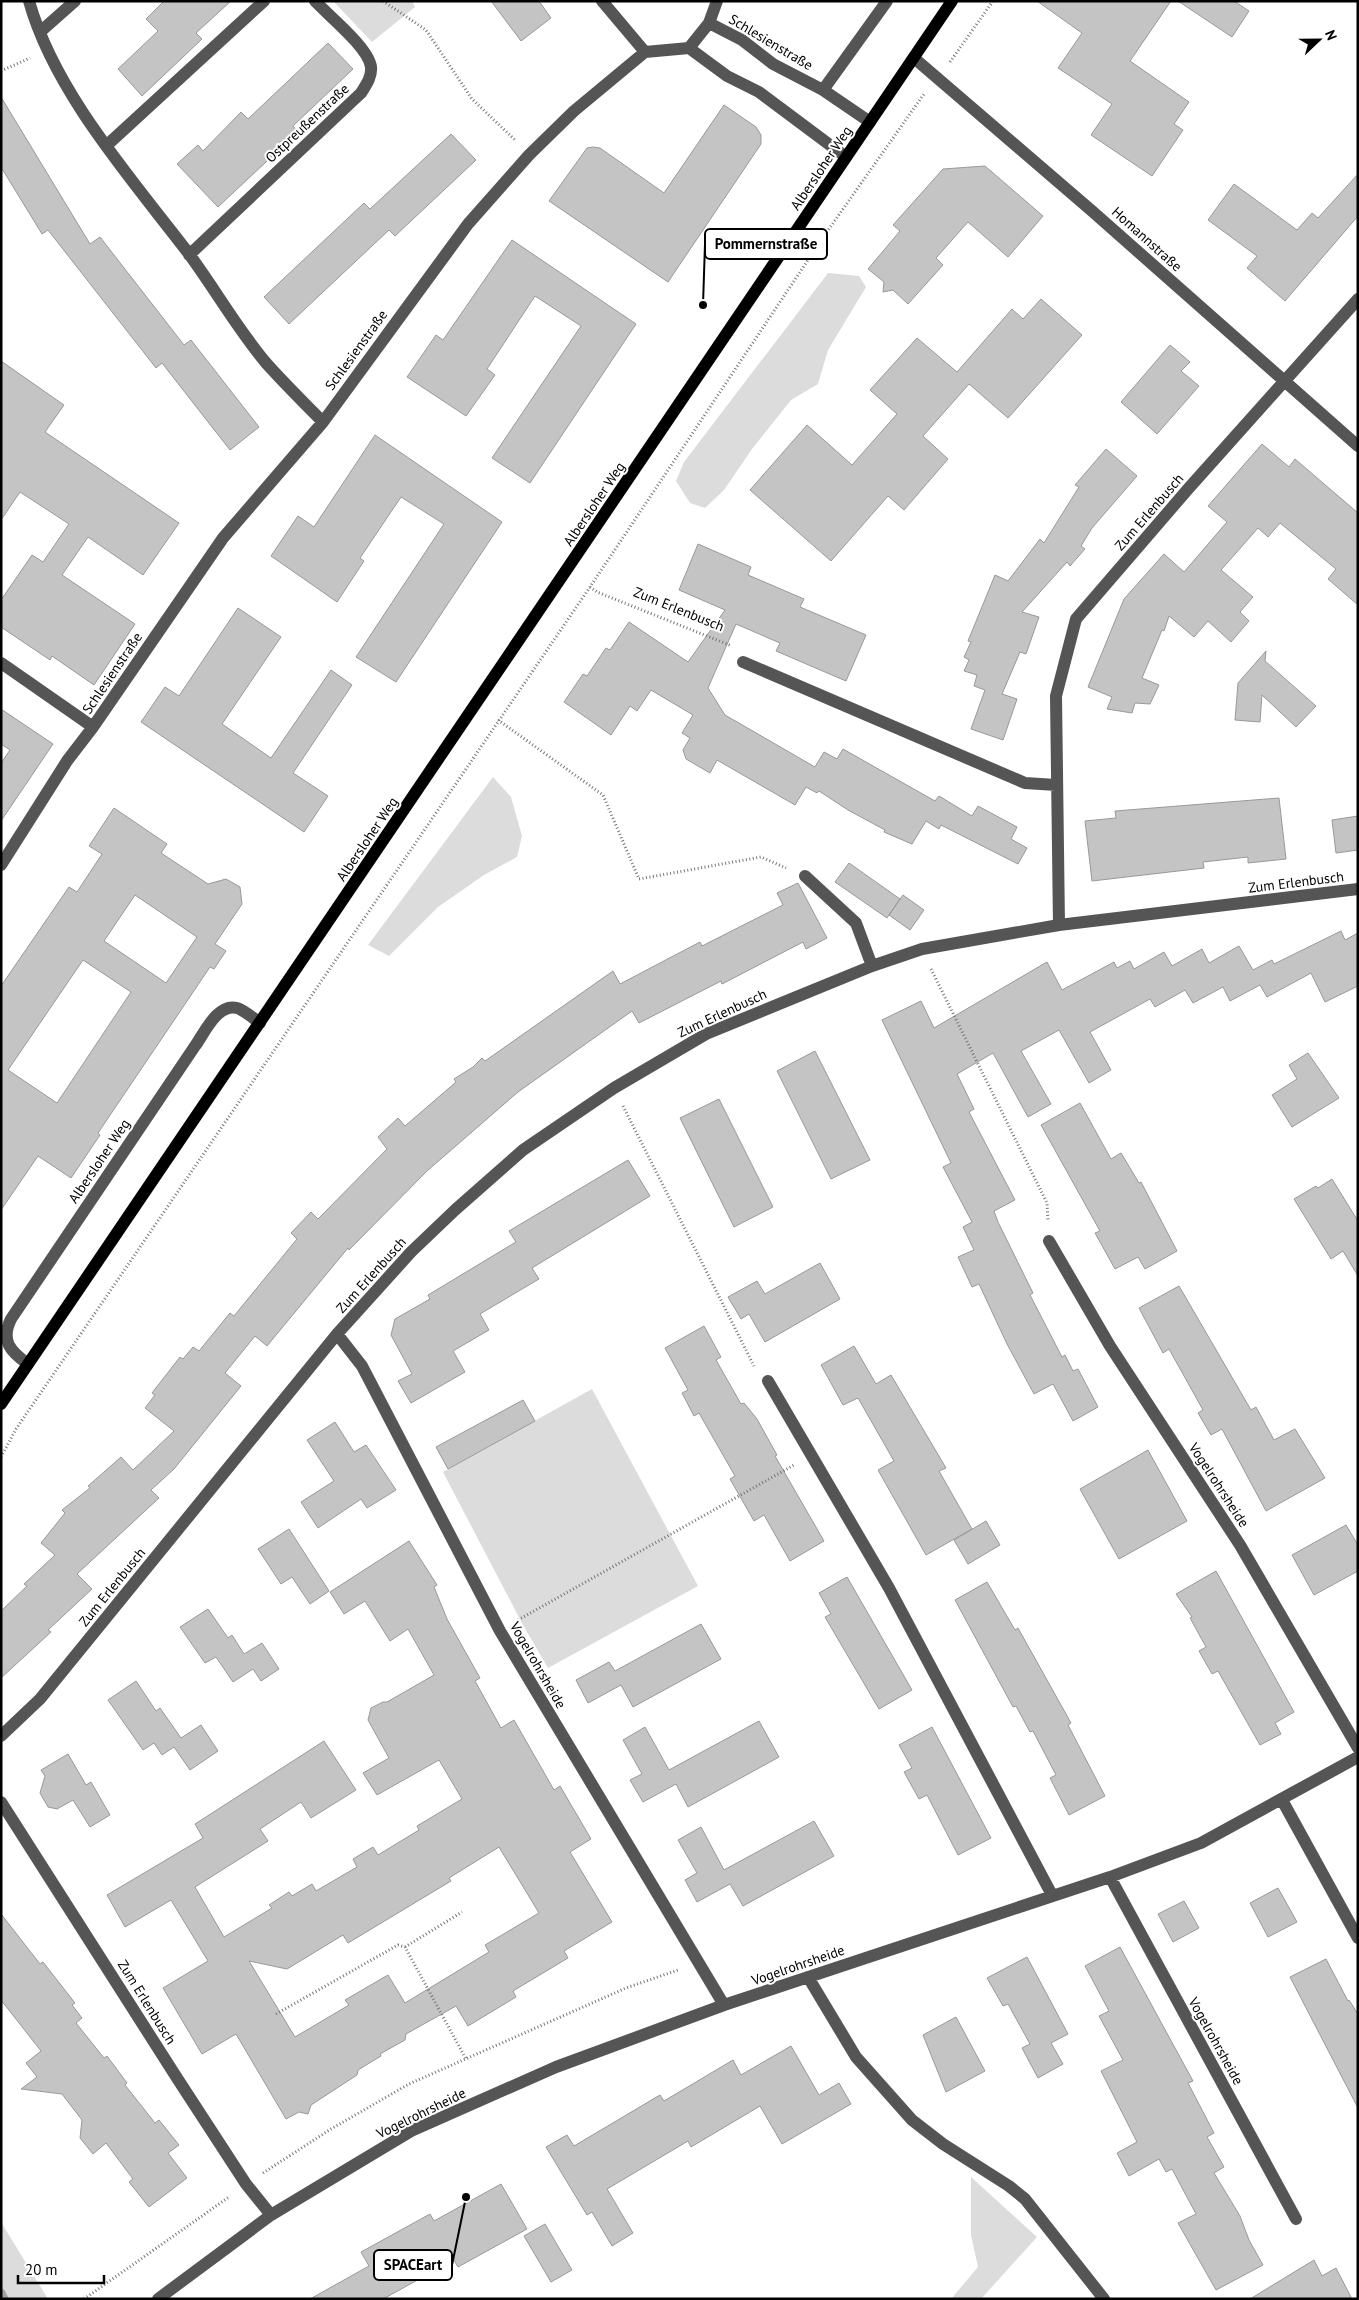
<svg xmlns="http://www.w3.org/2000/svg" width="1359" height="2300" viewBox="0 0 1359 2300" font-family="'PT Sans',sans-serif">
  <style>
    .green { fill: #dcdcdc }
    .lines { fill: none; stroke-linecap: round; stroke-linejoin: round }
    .stream { stroke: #a3a3a3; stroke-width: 9 }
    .building { fill: #c4c4c4; stroke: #999; fill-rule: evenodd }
    .path { stroke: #777; stroke-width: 3; stroke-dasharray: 1 2.5; stroke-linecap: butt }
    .minor { stroke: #555; stroke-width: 12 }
    .major { stroke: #000; stroke-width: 12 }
    .labels { text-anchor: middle; stroke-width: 4; stroke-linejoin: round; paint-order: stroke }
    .street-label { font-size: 14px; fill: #000; stroke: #fff }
    .leader { fill: none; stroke: #000; stroke-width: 2 }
    .callout-dot { fill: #000; stroke: #fff; stroke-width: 2 }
    .callout { fill: #fff; stroke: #000; stroke-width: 2 }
    .callout-label { font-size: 15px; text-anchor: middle; font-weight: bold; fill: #000 }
  </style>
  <rect width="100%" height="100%" fill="#fff"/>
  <path class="green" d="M 333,1 L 412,1 L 415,7 L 372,42 Z
    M 828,273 L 859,276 L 866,287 L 828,350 L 818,384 L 791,400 L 752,449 L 724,490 L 705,508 L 690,503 L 676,481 L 684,462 Z
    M 493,777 L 511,797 L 522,836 L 517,857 L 484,875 L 438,907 L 389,956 L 368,945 Z
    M 592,1389 L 698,1586 L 548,1668 L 523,1625 L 443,1472 Z
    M 971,2177 L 1037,2237 L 981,2299 L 951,2299 L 978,2267 L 971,2235 Z
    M 1,2222 L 48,2299 L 1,2299 Z"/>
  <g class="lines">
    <path class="stream" d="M 1,2293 L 4,2299"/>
  </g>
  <path class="building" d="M 164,1 L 231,1 L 196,33 L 202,39 L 142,96 L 118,69 L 158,31 L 146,19 Z
    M 491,1 L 539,1 L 551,18 L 521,41 Z
    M 1037,1 L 1171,1 L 1130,61 L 1189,102 L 1174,124 L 1183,130 L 1152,176 L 1091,135 L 1112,104 L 1058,68 L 1082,33 Z
    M 1178,1 L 1234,1 L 1249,11 L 1232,37 Z
    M 328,43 L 353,69 L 293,126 L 298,132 L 218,207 L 177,164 L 198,145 L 203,151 L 241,112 L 248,119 Z
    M 1,97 L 90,244 L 100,237 L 184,345 L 191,340 L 259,427 L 230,450 L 162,363 L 156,368 L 48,230 L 42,234 L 1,167 Z
    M 724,105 L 756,127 L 761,135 L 761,144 L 668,282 L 549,201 L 587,148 L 593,147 L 600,148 L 664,193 Z
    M 451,134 L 476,160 L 395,236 L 389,230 L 289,324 L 264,297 L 364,203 L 370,209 Z
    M 985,166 L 1043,216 L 1008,257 L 968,222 L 936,258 L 943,265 L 908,304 L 893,290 L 883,292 L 884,282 L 868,269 L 900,231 L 893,225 L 943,169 Z
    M 1358,174 L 1358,216 L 1285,301 L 1247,268 L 1257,256 L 1208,220 L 1234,184 L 1297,230 L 1312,213 L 1318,218 Z
    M 512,240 L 636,324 L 530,483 L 492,458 L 581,326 L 535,296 L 487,369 L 495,375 L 466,416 L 407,377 L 436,335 L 443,340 Z
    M 1041,299 L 1082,335 L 1008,418 L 969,384 L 923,436 L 948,459 L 904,510 L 888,496 L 831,561 L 750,490 L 807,425 L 852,465 L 897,414 L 870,390 L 917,338 L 957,372 L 1012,309 L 1023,319 Z
    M 1170,345 L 1190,362 L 1181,371 L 1199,386 L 1157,434 L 1121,402 Z
    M 1,361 L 64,405 L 45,432 L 179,523 L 143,575 L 88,537 L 62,575 L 135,624 L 94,685 L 52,656 L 50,660 L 1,627 L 1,600 L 32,555 L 43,562 L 69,524 L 20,492 L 1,520 Z
    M 375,435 L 502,522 L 396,682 L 356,657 L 444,524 L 401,497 L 360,558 L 364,561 L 337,602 L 271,556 L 298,516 L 314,527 Z
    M 1262,444 L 1289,467 L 1295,459 L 1358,513 L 1358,605 L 1328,579 L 1336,569 L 1280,523 L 1268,537 L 1258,528 L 1221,570 L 1253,597 L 1240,612 L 1249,621 L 1231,642 L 1208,621 L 1194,637 L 1169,616 L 1164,631 L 1162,630 L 1142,678 L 1159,685 L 1150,704 L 1135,703 L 1132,713 L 1107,709 L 1112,697 L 1088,687 L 1124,599 L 1164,554 L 1184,572 L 1227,522 L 1208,506 Z
    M 1106,449 L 1137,476 L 1092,528 L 1081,546 L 1085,549 L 1070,566 L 1067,562 L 1022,612 L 1039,617 L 1026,654 L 1020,652 L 1002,694 L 1017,699 L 1003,740 L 971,729 L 985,690 L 974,686 L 977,675 L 964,671 L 969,660 L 964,657 L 971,642 L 968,641 L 995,575 L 1008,581 L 1040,539 L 1044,543 L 1079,487 L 1075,485 Z
    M 698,544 L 751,567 L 748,575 L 804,599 L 800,607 L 866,635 L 846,681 L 776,651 L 780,643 L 736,624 L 708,688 L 725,715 L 815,767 L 824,752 L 837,759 L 843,749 L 935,801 L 939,796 L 972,816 L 978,806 L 1017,827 L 1011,839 L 1027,848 L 1018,864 L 941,825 L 939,829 L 926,821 L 912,844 L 884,832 L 885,830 L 848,810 L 819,791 L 817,793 L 806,787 L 795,805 L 717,760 L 710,773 L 686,759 L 683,750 L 690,738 L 682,733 L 693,715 L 651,690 L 637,711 L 630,706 L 611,735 L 564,702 L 583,674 L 587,676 L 606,648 L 610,650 L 629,622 L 688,662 L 725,610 L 679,590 Z
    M 238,608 L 281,637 L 222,724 L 271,758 L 331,670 L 352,685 L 293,773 L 328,796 L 304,832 L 141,722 L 165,687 L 179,696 Z
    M 1266,651 L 1265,661 L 1316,706 L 1296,727 L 1262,695 L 1260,722 L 1235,720 L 1238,683 Z
    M 1,709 L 53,744 L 1,821 L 1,763 L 10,750 L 1,744 Z
    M 1279,798 L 1286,859 L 1248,863 L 1248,857 L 1203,862 L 1204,868 L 1092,881 L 1085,821 L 1116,818 L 1115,811 Z
    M 114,808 L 167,844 L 161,853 L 208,884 L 226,879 L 240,887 L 242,904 L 215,944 L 226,951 L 214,969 L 210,967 L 98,1133 L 100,1135 L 71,1178 L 38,1156 L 1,1210 L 1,986 L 69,887 L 77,892 L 102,854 L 89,846 ZM 135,895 L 197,937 L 166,983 L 104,941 ZM 83,960 L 131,992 L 57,1103 L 8,1070 Z
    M 1358,816 L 1358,850 L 1336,853 L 1332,820 Z
    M 849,863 L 900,899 L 887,918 L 835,882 Z
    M 798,883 L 827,938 L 806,949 L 803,942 L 722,984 L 721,981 L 639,1023 L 632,1011 L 518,1092 L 427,1171 L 349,1250 L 348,1248 L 267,1346 L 255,1336 L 225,1373 L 241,1386 L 174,1469 L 151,1490 L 159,1498 L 77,1574 L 92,1589 L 48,1630 L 51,1632 L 1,1678 L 1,1611 L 27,1586 L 24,1584 L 55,1555 L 41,1543 L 65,1513 L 62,1510 L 90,1488 L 88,1486 L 121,1457 L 133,1470 L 174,1431 L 145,1408 L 155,1395 L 152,1393 L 180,1357 L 183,1359 L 193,1347 L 199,1351 L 230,1313 L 234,1316 L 297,1239 L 291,1233 L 311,1212 L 318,1219 L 387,1149 L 378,1137 L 398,1118 L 405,1126 L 456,1082 L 454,1079 L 473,1067 L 482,1058 L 485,1061 L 613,971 L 620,984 L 700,942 L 702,946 L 783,905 L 777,893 Z
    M 903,895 L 924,910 L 910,930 L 889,915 Z
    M 1341,931 L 1345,940 L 1358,933 L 1358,986 L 1325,1002 L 1311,973 L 1267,997 L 1260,985 L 1230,1001 L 1223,987 L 1193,1003 L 1185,990 L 1155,1007 L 1150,999 L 1090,1032 L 1111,1070 L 1089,1083 L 1059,1030 L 1021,1051 L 1051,1104 L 1028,1117 L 993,1053 L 957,1074 L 974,1109 L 969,1112 L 1015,1200 L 994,1211 L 998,1222 L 1033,1293 L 1030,1295 L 1062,1357 L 1065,1355 L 1073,1371 L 1078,1369 L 1098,1407 L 1073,1421 L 1053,1384 L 1034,1394 L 1007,1344 L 979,1284 L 972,1287 L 958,1257 L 974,1250 L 963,1227 L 972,1222 L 943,1167 L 951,1163 L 882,1020 L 921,1001 L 934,1028 L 1047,962 L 1062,990 L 1114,962 L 1117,968 L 1130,961 L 1134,969 L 1164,952 L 1172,966 L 1202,949 L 1209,963 L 1239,946 L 1253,970 L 1272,960 L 1274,964 Z
    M 815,1051 L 870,1160 L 831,1179 L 777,1071 Z
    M 1308,1053 L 1339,1098 L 1292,1127 L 1272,1095 L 1297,1079 L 1289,1065 Z
    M 719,1099 L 773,1207 L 734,1227 L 680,1118 Z
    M 1080,1103 L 1111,1159 L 1121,1153 L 1139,1183 L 1141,1182 L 1177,1251 L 1145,1269 L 1138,1257 L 1115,1269 L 1095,1233 L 1100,1231 L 1041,1125 Z
    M 628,1160 L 650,1196 L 532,1268 L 539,1279 L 480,1314 L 489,1330 L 453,1351 L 465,1372 L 411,1403 L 398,1381 L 412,1374 L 391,1335 L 395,1319 L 430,1299 L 428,1295 L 516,1242 L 509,1231 Z
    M 1332,1179 L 1358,1221 L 1358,1276 L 1343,1251 L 1331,1259 L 1294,1199 L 1316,1186 L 1318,1188 Z
    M 820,1263 L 840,1299 L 765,1342 L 749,1314 L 741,1319 L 728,1297 L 757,1281 L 765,1294 Z
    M 1179,1286 L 1251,1410 L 1256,1407 L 1274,1440 L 1295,1429 L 1325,1478 L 1266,1511 L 1222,1429 L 1211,1435 L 1198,1413 L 1203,1410 L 1169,1349 L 1163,1353 L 1139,1308 Z
    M 704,1326 L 721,1357 L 716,1360 L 741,1404 L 744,1403 L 757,1419 L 777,1455 L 775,1456 L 824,1541 L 790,1561 L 764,1515 L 754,1521 L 730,1479 L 735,1476 L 699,1413 L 694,1416 L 682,1393 L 688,1390 L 665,1348 Z
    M 854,1346 L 876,1384 L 891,1375 L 946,1468 L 939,1471 L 972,1529 L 926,1555 L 878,1470 L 894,1461 L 858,1398 L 843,1405 L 821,1365 Z
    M 523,1400 L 535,1421 L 448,1469 L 436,1447 Z
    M 335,1422 L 354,1452 L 366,1445 L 396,1490 L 367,1508 L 361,1499 L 318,1528 L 301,1502 L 334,1481 L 307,1440 Z
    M 1148,1450 L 1187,1521 L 1119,1559 L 1080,1489 Z
    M 986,1521 L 1000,1545 L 968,1564 L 954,1540 Z
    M 1346,1525 L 1358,1545 L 1358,1571 L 1314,1595 L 1292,1555 Z
    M 289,1529 L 329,1591 L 310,1604 L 292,1577 L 281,1584 L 258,1549 Z
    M 409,1541 L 437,1585 L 434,1587 L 447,1619 L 480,1678 L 475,1681 L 501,1728 L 514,1720 L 554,1790 L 560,1786 L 591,1839 L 570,1852 L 612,1922 L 564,1951 L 568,1958 L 513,1991 L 516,1997 L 468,2026 L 456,2006 L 406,2034 L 405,2040 L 380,2054 L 381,2056 L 358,2070 L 357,2075 L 311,2105 L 308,2114 L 299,2112 L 286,2119 L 236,2034 L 202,2054 L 163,1988 L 208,1961 L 171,1900 L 125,1927 L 107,1895 L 203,1838 L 195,1824 L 324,1741 L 356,1790 L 311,1818 L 301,1802 L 260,1829 L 268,1841 L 195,1887 L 224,1937 L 272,1908 L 269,1905 L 289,1892 L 292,1896 L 312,1884 L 316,1891 L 357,1867 L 353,1859 L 373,1847 L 378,1855 L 419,1830 L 417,1826 L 462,1799 L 439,1760 L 377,1795 L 363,1773 L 389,1758 L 368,1720 L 371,1708 L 383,1702 L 387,1702 L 434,1675 L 408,1629 L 390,1641 L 365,1601 L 344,1614 L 330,1592 ZM 499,1847 L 539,1913 L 485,1945 L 489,1952 L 405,2003 L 388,1975 L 345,2000 L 349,2005 L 295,2037 L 249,1961 L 287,1969 L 343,1935 L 348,1943 L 451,1881 L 449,1878 Z
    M 1216,1571 L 1294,1712 L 1275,1723 L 1281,1734 L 1260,1745 L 1218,1671 L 1212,1674 L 1199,1651 L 1206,1647 L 1190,1618 L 1192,1617 L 1176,1594 Z
    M 847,1577 L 912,1690 L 879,1709 L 825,1617 L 831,1614 L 819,1593 Z
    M 987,1582 L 1015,1630 L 1018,1628 L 1071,1723 L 1068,1725 L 1105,1796 L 1069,1815 L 1050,1778 L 1056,1775 L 1033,1731 L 1030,1732 L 1016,1706 L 1013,1707 L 955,1600 Z
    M 208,1609 L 228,1638 L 232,1635 L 244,1654 L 262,1643 L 279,1669 L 261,1681 L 253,1669 L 233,1682 L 216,1657 L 205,1663 L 180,1627 Z
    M 701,1624 L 721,1659 L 633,1707 L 621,1685 L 588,1703 L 576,1680 L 609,1662 L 615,1671 Z
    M 136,1681 L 156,1711 L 160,1708 L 181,1738 L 201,1725 L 218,1751 L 190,1770 L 174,1747 L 162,1755 L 154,1743 L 143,1750 L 108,1700 Z
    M 759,1721 L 779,1757 L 688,1807 L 676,1784 L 643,1802 L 630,1780 L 642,1774 L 623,1740 L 645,1727 L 669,1770 Z
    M 932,1727 L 991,1838 L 958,1855 L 927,1795 L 919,1799 L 904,1772 L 912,1768 L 899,1745 Z
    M 68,1754 L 86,1785 L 91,1782 L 110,1815 L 90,1827 L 73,1800 L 57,1809 L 48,1807 L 40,1793 L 45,1776 L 41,1770 Z
    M 814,1821 L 834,1856 L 743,1906 L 730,1884 L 697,1902 L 685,1880 L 697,1873 L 678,1840 L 701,1827 L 724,1870 Z
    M 1278,1888 L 1297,1922 L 1268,1937 L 1250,1903 Z
    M 1184,1901 L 1199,1928 L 1173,1942 L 1158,1914 Z
    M 1,1914 L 40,1964 L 43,1962 L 75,2003 L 72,2005 L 82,2018 L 76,2023 L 104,2058 L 107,2056 L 127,2083 L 125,2085 L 155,2123 L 159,2120 L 179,2145 L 168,2153 L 187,2178 L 149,2207 L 129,2182 L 133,2179 L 106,2143 L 93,2154 L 80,2138 L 82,2120 L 62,2094 L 21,2089 L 37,2077 L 26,2063 L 41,2051 L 1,2000 Z
    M 1120,1947 L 1193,2081 L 1188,2083 L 1214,2133 L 1207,2137 L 1224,2167 L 1214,2173 L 1240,2216 L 1249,2240 L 1263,2265 L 1216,2290 L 1178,2223 L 1196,2214 L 1172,2169 L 1166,2172 L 1159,2159 L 1129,2176 L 1117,2153 L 1137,2142 L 1101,2071 L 1123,2060 L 1099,2016 L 1109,2011 L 1085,1966 Z
    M 1027,1957 L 1068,2034 L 1051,2043 L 1063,2064 L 1038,2078 L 1022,2048 L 1030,2044 L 1008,2004 L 1003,2006 L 987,1978 Z
    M 1326,1959 L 1348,2001 L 1349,2000 L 1358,2014 L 1358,2108 L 1290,1977 Z
    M 956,2017 L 985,2071 L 946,2092 L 923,2035 Z
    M 791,2046 L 819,2095 L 839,2083 L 851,2104 L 782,2144 L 760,2106 L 691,2147 L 688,2141 L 607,2189 L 633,2233 L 612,2246 L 592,2212 L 587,2215 L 546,2147 L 567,2135 L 574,2146 L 660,2095 L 664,2101 L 733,2060 L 741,2075 Z
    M 501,2184 L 527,2229 L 458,2267 L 454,2260 L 383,2299 L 310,2299 L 369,2266 L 361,2252 L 430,2214 L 434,2221 Z
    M 545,2224 L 572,2270 L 551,2282 L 524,2236 Z
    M 1314,2260 L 1322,2276 L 1336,2268 L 1352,2299 L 1250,2299 Z"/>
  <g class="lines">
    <path class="path" d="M 383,1 L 426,30 L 472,99 L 515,140
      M 950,62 L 993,1
      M 1,71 L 30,58
      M 590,587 L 597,592 L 732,646
      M 498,720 L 603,795 L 639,879 L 761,857 L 786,868
      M 931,969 L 1047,1203 L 1048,1220
      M 623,1106 L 754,1366
      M 1,1457 L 16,1429 L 590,587 L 824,236 L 924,94
      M 518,1620 L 794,1465
      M 405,1947 L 462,1912
      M 276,2014 L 398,1945 L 405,1947 L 466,2059
      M 263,2173 L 331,2129 L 409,2084 L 626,1988 L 678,1970
      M 84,2299 L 229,2197"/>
    <path class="minor" d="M 29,1 C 54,91 130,177 186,250 C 214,287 237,329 267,364 C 285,384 304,403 323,422
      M 602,1 L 645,52
      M 709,23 L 742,40 L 773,64 L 823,90 L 870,122
      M 40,32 L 75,1
      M 689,48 L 727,76 L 759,92 L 846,157
      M 914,58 L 1092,211 L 1358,446
      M 823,90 L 887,1
      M 106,146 L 264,1
      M 189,255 L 361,93 C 366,85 372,77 371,67 C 369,48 329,16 315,1
      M 743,662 L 1025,783 L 1056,785
      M 1,663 L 93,727
      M 1,865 L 67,761 L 93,727 L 223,538 L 323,422 L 468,224 L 529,155 L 574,111 L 645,52 L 689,48 L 709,23 L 717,1
      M 805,876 L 856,923 L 872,966
      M 1059,925 L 1056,696 L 1076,619 L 1188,489 L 1358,299
      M 1049,1241 L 1110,1346 L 1240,1545 L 1358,1748
      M 337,1334 L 362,1366 L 500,1631 L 724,2005
      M 28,1364 C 11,1352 0,1341 11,1319 L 195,1046 C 204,1034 217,1003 237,1008 C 244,1010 253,1018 260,1023
      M 768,1381 L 889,1588 L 1052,1895
      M 1,1736 L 40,1699 L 337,1334 L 411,1252 L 455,1210 L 523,1150 L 614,1088 L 706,1034 L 872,966 L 922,949 L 1059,925 L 1358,889
      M 1282,1800 L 1358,1938
      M 1,1802 L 177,2078 L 246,2184 L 271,2215
      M 1110,1877 L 1296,2219
      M 808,1977 L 856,2057 L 912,2120 L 943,2144 L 1009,2186 L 1025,2199 L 1104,2299
      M 158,2299 L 271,2215 L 411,2131 L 556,2067 L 724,2005 L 1110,1877 L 1201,1843 L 1358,1757"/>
    <path class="major" d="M 1,1404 L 952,1"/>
  </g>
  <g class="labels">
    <g class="street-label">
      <text transform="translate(771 42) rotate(31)" y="5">Schlesienstraße</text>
      <text transform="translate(307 123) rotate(-43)" y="5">Ostpreußenstraße</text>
      <text transform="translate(821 168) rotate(-56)" y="5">Albersloher Weg</text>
      <text transform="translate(1147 239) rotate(42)" y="5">Homannstraße</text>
      <text transform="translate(356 350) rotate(-54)" y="5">Schlesienstraße</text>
      <text transform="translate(594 504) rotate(-56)" y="5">Albersloher Weg</text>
      <text transform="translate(1149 512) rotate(-49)" y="5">Zum Erlenbusch</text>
      <text transform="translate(679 609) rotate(22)" y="5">Zum Erlenbusch</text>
      <text transform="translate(112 673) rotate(-56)" y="5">Schlesienstraße</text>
      <text transform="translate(367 839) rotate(-56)" y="5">Albersloher Weg</text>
      <text transform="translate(1296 882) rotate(-7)" y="5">Zum Erlenbusch</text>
      <text transform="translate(722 1013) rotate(-25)" y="5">Zum Erlenbusch</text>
      <text transform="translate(99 1161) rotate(-56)" y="5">Albersloher Weg</text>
      <text transform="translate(371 1275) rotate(-48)" y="5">Zum Erlenbusch</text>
      <text transform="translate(1219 1485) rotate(57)" y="5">Vogelrohrsheide</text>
      <text transform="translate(112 1587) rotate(-51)" y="5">Zum Erlenbusch</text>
      <text transform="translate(538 1665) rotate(60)" y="5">Vogelrohrsheide</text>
      <text transform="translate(798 1965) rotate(-19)" y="5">Vogelrohrsheide</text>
      <text transform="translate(147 2002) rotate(58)" y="5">Zum Erlenbusch</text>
      <text transform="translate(1216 2041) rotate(61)" y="5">Vogelrohrsheide</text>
      <text transform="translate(421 2113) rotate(-26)" y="5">Vogelrohrsheide</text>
    </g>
  </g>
  <path class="leader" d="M703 305L705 244M466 2197L452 2265"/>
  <g class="callout-dot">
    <circle cx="703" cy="305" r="5"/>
    <circle cx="466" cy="2197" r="5"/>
  </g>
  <g class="callout">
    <rect x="705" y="229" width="122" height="30" rx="5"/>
    <rect x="374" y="2250" width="78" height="30" rx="5"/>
  </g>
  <g class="callout-label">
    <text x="766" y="249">Pommernstraße</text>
    <text x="413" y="2270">SPACEart</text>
  </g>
  <rect width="1359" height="2300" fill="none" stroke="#000000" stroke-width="5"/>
  <g transform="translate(1319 40) rotate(68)" stroke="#ffffff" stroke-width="4" paint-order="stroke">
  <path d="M0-4L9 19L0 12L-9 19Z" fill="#000000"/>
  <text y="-8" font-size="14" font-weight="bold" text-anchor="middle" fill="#000000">N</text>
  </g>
  <path d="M18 2275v8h86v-8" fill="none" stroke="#000000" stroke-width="2.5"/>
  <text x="25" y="2275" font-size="15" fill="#000000" stroke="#ffffff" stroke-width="4" paint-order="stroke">20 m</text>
</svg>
